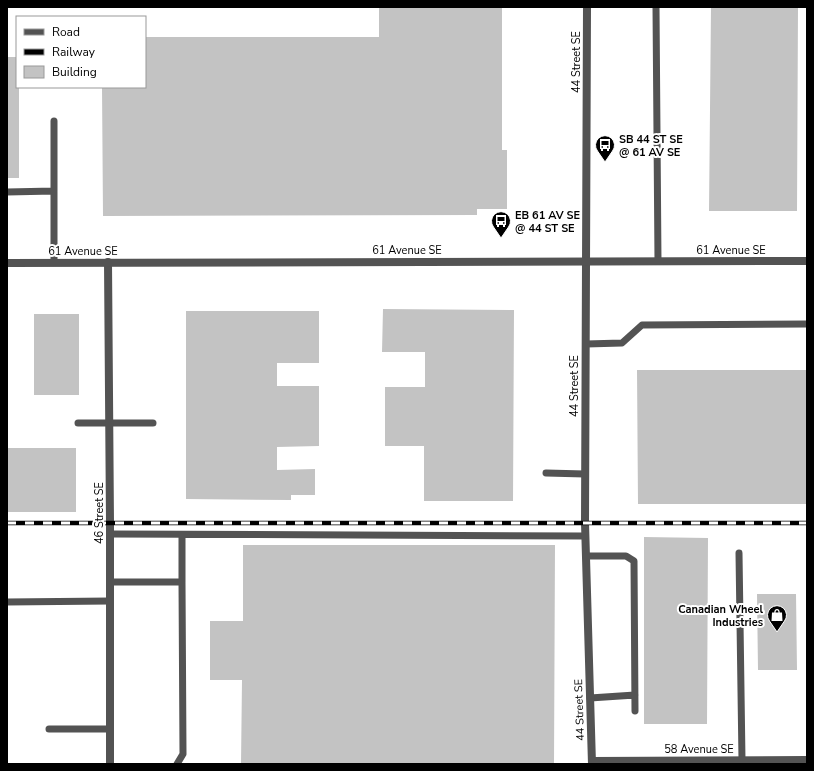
<svg xmlns="http://www.w3.org/2000/svg" width="814" height="771" viewBox="0 0 814 771" font-family="'Nunito Sans',sans-serif">
  <style>
    .building { fill: #c3c3c3 }
    .lines { fill: none; stroke-linecap: round; stroke-linejoin: round }
    .service { stroke: #535353; stroke-width: 7 }
    .minor { stroke: #535353; stroke-width: 8 }
    .tertiary { stroke: #535353; stroke-width: 8 }
    .rail-casing { stroke: #000; stroke-width: 4.5 }
    .rail { stroke: #fff; stroke-width: 3; stroke-dasharray: 9; stroke-linecap: butt }
    .labels { text-anchor: middle; stroke-width: 4; stroke-linejoin: round; paint-order: stroke }
    .street-label { font-size: 11px; fill: #000; stroke: #fff }
    .poi-label { font-size: 11px; font-weight: bold; fill: #000; stroke: #fff; text-anchor: start }
  </style>
  <rect width="100%" height="100%" fill="#fff"/>
  <path class="building" d="M 379,7 L 502,7 L 502,150 L 507,150 L 507,209 L 477,209 L 477,215 L 103,216 L 102,87 L 145,87 L 145,37 L 379,37 Z
    M 711,7 L 798,7 L 797,211 L 709,211 Z
    M 7,57 L 17,57 L 17,87 L 19,87 L 19,178 L 7,178 Z
    M 383,309 L 514,310 L 513,501 L 424,501 L 424,446 L 385,446 L 385,387 L 425,387 L 425,352 L 382,352 Z
    M 186,311 L 319,311 L 319,363 L 277,363 L 277,386 L 319,386 L 319,446 L 277,447 L 277,470 L 315,469 L 315,495 L 291,495 L 291,500 L 186,499 Z
    M 34,314 L 79,314 L 79,395 L 34,395 Z
    M 637,370 L 807,370 L 807,504 L 638,504 Z
    M 7,448 L 76,448 L 76,512 L 7,512 Z
    M 644,537 L 708,538 L 707,724 L 644,724 Z
    M 243,545 L 555,545 L 554,764 L 241,764 L 242,680 L 210,680 L 210,621 L 243,621 Z
    M 757,594 L 796,594 L 797,670 L 758,670 Z"/>
  <g class="lines">
    <path class="service" d="M 656,7 L 658,261
      M 54,121 L 54,262
      M 7,192 L 54,191
      M 586,344 L 622,343 L 642,325 L 807,324
      M 78,423 L 153,423
      M 546,473 L 585,474
      M 110,534 L 585,536
      M 739,553 L 742,760
      M 586,556 L 626,556 L 634,561 L 635,711
      M 110,582 L 182,582 L 183,754 L 177,764
      M 182,582 L 182,535
      M 7,602 L 110,601
      M 590,698 L 635,695
      M 49,729 L 110,729"/>
    <path class="minor" d="M 587,7 L 585,523 L 592,764
      M 108,262 L 110,523 L 110,764
      M 592,761 L 807,760"/>
    <path class="tertiary" d="M 7,263 L 807,261"/>
    <g class="rail-casing">
      <path id="rail" d="M 7,523 L 807,523"/>
    </g>
    <use href="#rail" class="rail"/>
  </g>
  <defs>
    <g id="bus-pin" transform="scale(1)"><path d="M0 17L-7.5 6A9.5 9.5 0 1 1 7.5 6Z" fill="#000" stroke="#fff"/><path d="M-5-6H5V4H4V6H2V4H-2V6H-4V4H-5ZM-3.5-4V0h7V-4ZM-3.5 1.2v1.5H-2V1.2ZM2 1.2v1.5H3.5V1.2Z" fill="#fff"/></g>
    <g id="shop-pin" transform="scale(1)"><path d="M0 17L-7.5 6A9.5 9.5 0 1 1 7.5 6Z" fill="#000" stroke="#fff"/><path d="M-5-2.5h2.3a2.7 3.5 0 0 1 5.4 0H5L5.5 6h-11ZM-1.5-2.5h3a1.5 2.3 0 0 0-3 0Z" fill="#fff"/></g>
  </defs>
  <g fill-rule="evenodd">
    <use href="#bus-pin" x="605" y="145"/>
    <use href="#bus-pin" x="501" y="221"/>
    <use href="#shop-pin" x="777" y="615"/>
  </g>
  <g class="labels">
    <g class="street-label">
      <text transform="translate(576 62) rotate(-90)" y="4">44 Street SE</text>
      <text x="407" y="254">61 Avenue SE</text>
      <text x="731" y="254">61 Avenue SE</text>
      <text x="83" y="255">61 Avenue SE</text>
      <text transform="translate(574 386) rotate(-90)" y="4">44 Street SE</text>
      <text transform="translate(99 513) rotate(-90)" y="4">46 Street SE</text>
      <text transform="translate(579 710) rotate(-92)" y="4">44 Street SE</text>
      <text x="699" y="753">58 Avenue SE</text>
    </g>
    <g class="poi-label">
      <text x="619" y="143">SB 44 ST SE<tspan x="619" dy="13">@ 61 AV SE</tspan></text>
      <text x="515" y="219">EB 61 AV SE<tspan x="515" dy="13">@ 44 ST SE</tspan></text>
      <text x="763" y="613" text-anchor="end">Canadian Wheel<tspan x="763" dy="13">Industries</tspan></text>
    </g>
  </g>
  <rect width="814" height="771" fill="none" stroke="#000000" stroke-width="16"/>
  <rect x="16" y="16" width="130" height="72" fill="#ffffff" stroke="#999999"/>
  <rect x="24" y="29" width="20" height="6" fill="#535353" stroke="#999999"/>
  <text x="52" y="36" font-size="12" fill="#000000">Road</text>
  <rect x="24" y="49" width="20" height="6" fill="#000000" stroke="#999999"/>
  <text x="52" y="56" font-size="12" fill="#000000">Railway</text>
  <rect x="24" y="66" width="20" height="12" fill="#c3c3c3" stroke="#999999"/>
  <text x="52" y="76" font-size="12" fill="#000000">Building</text>
</svg>
